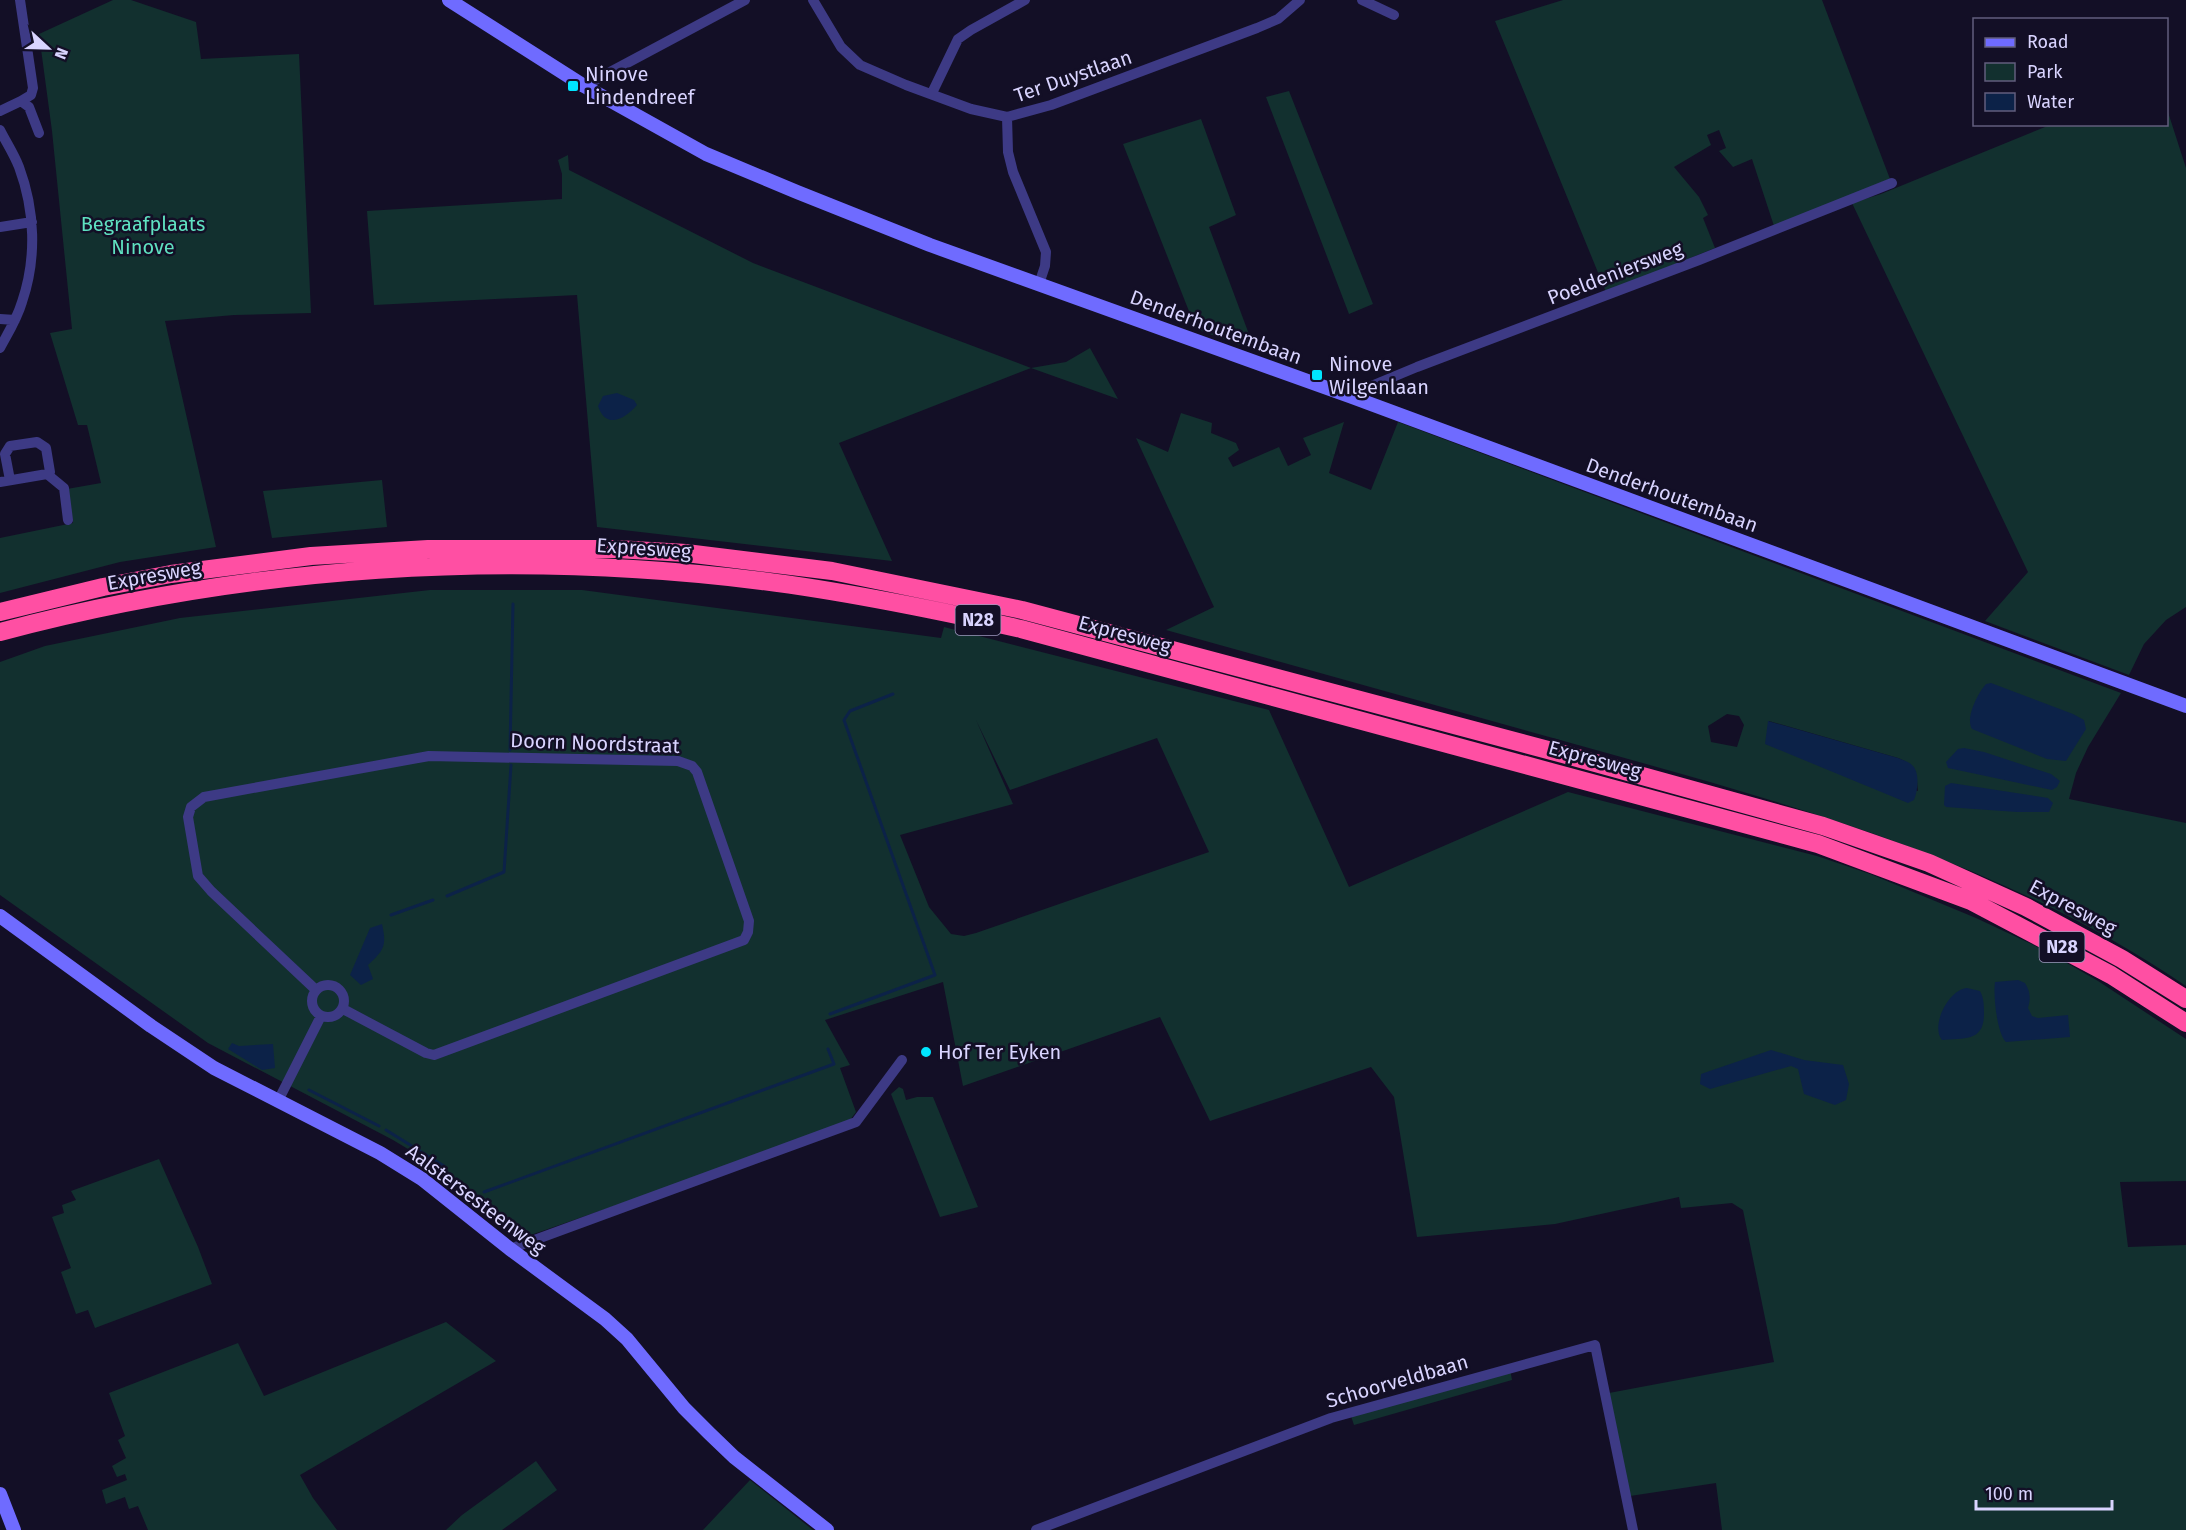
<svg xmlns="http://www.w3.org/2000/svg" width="2186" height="1530" viewBox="0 0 2186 1530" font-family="'Fira Sans',sans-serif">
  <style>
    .green { fill: #12302f; fill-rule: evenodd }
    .water { fill: #0c2248 }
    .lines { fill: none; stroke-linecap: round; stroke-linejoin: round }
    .stream { stroke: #0c2248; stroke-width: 3 }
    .street { stroke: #3d3a85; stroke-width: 10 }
    .secondary { stroke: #6f6bff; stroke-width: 14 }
    .highway { stroke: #ff4fa3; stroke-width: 18 }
    .poi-dot { fill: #00e5ff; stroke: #130f26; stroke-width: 2 }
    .labels { text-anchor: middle; stroke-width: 5; stroke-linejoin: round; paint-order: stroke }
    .shield { fill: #130f26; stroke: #9e99be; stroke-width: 1.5 }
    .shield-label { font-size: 18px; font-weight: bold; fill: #d9d4ff }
    .poi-label { font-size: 20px; fill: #d9d4ff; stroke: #130f26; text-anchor: start }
    .street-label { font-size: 20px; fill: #d9d4ff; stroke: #130f26 }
    .park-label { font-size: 20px; fill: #5fe0c0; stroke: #130f26 }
  </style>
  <rect width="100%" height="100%" fill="#130f26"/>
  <path class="green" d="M 113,0 L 131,0 L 196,22 L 201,59 L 299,54 L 311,313 L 234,315 L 165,321 L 216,547 L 120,562 L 0,593 L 0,538 L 73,523 L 67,489 L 101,483 L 87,425 L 78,425 L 50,333 L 72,329 L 52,131 L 39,34 Z
    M 1563,0 L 1822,0 L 1890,179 L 1774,226 L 1752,159 L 1733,167 L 1719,151 L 1726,148 L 1719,130 L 1707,135 L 1711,145 L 1674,167 L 1699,197 L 1708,215 L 1703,218 L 1715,248 L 1606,292 L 1495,21 Z
    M 1289,91 L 1373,304 L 1349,314 L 1266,97 Z
    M 2167,109 L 2186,168 L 2186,607 L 2166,620 L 2144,644 L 2129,675 L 1985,621 L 2028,572 L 1852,203 L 1881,194 L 2050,125 L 2166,124 Z
    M 1201,119 L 1236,215 L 1209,227 L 1253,345 L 1245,347 L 1196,329 L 1123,144 Z
    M 568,155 L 569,170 L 753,263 L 1031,368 L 1066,362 L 1090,348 L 1118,399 L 1031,368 L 839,443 L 892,561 L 597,527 L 577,295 L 374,305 L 367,211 L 562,199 L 562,174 L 558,160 Z
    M 1181,413 L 1212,423 L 1211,433 L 1236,443 L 1239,450 L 1228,458 L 1233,467 L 1279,447 L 1288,466 L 1311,455 L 1303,438 L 1344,422 L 1329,473 L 1371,490 L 1398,422 L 2121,693 L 2088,747 L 2076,773 L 2069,799 L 2186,823 L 2186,986 C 2005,863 1804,808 1596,750 C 1453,710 1309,670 1166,630 L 1214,607 L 1136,438 L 1168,452 ZM 1727,714 L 1739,716 L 1744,725 L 1737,747 L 1711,742 L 1708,726 ZM 1769,721 L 1898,758 C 1917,766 1916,771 1918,791 L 1793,754 L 1766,744 Z
    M 382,480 L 387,527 L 272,538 L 263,491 Z
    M 430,590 L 582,590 L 941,638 L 944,627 L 1269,710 L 1349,887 L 1568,792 L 1817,856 L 1870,874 L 1976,918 L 2046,951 L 2098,981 L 2186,1039 L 2186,1181 L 2120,1182 L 2128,1247 L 2186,1245 L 2186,1530 L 1722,1530 L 1716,1483 L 1630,1496 L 1609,1393 L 1774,1362 L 1743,1210 L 1732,1203 L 1681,1208 L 1679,1197 L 1555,1224 L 1417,1237 L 1394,1097 L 1371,1067 L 1210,1121 L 1160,1017 L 963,1086 L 943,982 L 825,1020 L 850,1065 L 840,1068 L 856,1112 L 850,1120 L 723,1168 L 525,1237 L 418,1155 L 393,1140 L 208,1043 L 0,895 L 0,662 L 45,646 L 180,618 ZM 976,720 L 1010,790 L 1157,738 L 1209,852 L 976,933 L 964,936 L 951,934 L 929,907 L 900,835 L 1013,804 Z
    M 899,1087 L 903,1089 L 906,1100 L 917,1097 L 933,1097 L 978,1207 L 940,1217 L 891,1094 Z
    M 159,1159 L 198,1247 L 212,1284 L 95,1328 L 88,1310 L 76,1314 L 61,1272 L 71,1268 L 52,1217 L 64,1213 L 62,1205 L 76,1200 L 71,1191 Z
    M 446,1322 L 496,1361 L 300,1475 L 313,1498 L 337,1530 L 148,1530 L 138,1506 L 129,1509 L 125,1497 L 106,1504 L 102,1490 L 127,1480 L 125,1474 L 117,1477 L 112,1466 L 126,1458 L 118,1440 L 125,1436 L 109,1393 L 238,1343 L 264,1396 Z
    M 1510,1369 L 1512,1380 L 1354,1425 L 1351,1416 Z
    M 536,1461 L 557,1490 L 502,1530 L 446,1530 L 462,1515 Z
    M 750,1480 L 813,1530 L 703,1530 Z"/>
  <path class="water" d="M 617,393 L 634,400 L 637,405 C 625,419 606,430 598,406 L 603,396 Z
    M 1991,683 L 2073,714 L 2084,720 L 2086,729 L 2066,761 L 2047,759 L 1972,729 C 1965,718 1978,693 1986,684 Z
    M 1768,721 L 1898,758 C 1902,760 1908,761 1912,765 C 1920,772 1918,790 1914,800 L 1908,803 L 1765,744 Z
    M 1964,748 L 1984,752 L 2051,774 L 2060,781 L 2057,787 L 2052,790 L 1948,768 L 1946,762 L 1958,749 Z
    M 1951,783 L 2048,798 L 2053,803 L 2049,812 L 2017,812 L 1946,807 L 1944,805 L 1945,786 Z
    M 382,924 C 387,946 384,950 368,965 L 373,979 L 361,985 L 350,975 L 370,928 Z
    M 2018,980 L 2025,983 C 2030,991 2031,998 2028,1008 L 2032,1016 L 2038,1018 L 2068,1015 L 2070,1037 L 2006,1042 C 1997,1033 1993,996 1995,982 Z
    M 1967,988 L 1980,991 C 1984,998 1984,1006 1984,1014 C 1984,1042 1964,1038 1942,1040 C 1930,1026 1949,989 1967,988 Z
    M 232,1043 L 239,1046 L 273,1044 L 275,1068 L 262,1070 L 228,1049 Z
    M 1771,1050 L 1804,1060 L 1843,1065 L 1849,1084 L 1846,1100 L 1835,1105 L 1804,1094 L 1798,1069 L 1791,1066 L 1710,1089 L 1700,1084 L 1701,1074 Z"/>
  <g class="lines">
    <path class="stream" d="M 510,750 L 513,604
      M 447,896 L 504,872 L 511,765
      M 391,915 L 433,900
      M 830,1014 L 935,975 L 844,720 L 850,711 L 893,694
      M 309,1090 L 379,1126
      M 386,1130 L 444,1166
      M 484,1192 L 834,1064 L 828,1049"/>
    <path class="street" d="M 20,0 L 33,88 L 31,95 L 21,101 L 29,107 L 39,133
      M 813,0 L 841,47 L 860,65 L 906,85 L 971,109 L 1007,117 L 1051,105 L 1257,28 L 1278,19 L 1300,0
      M 1362,0 L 1394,15
      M 584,86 L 745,0
      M 932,93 L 958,39 L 971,30 L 1025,0
      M 0,111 L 21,101
      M 1007,117 L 1008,152 L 1013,172 L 1046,252 L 1045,266 L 1039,284
      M 0,130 C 6,142 14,154 19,167 C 35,210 37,258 22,302 C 17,319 8,333 0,348
      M 0,227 L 32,222
      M 0,319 L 15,320
      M 1352,397 L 1364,389 L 1417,367 L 1699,260 L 1892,183
      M 10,480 L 5,454 L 10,446 L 37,442 L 46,448 L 50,472 L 47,474
      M 0,482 L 47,474 L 64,488 L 68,520
      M312 1001a16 16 0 1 1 32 0a16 16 0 1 1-32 0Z
      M 316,990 L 211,891 L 198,876 L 188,817 L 191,807 L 204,797 L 429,756 L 678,761 L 692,766 L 697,772 L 749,921 L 748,932 L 744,940 L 434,1055 L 426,1053 L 343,1009
      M 278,1101 L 321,1016
      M 510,1249 L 856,1122 L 902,1060
      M 1036,1530 L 1331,1418 L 1595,1345 L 1633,1530"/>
    <path class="secondary" d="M 449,0 L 584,86 L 706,154 L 797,192 L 930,245 L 1352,397 L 2186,706
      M 0,916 L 151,1026 L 214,1068 L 380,1153 L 422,1179 L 510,1249 L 605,1319 L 627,1339 L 684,1408 L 709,1433 L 734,1457 L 827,1530
      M 0,1494 L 14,1530"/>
    <path class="highway" d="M 0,612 L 103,587 L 171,574 L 311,556 L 428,549 L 616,549 L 686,553 L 832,571 L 1022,610 L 1563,754 L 1823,826 L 1929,863 L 2026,907 L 2122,959 L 2186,999
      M 0,632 C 247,566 508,549 762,581 C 849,592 936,610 1021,629 L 1818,844 L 1971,901 L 2111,975 L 2186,1023"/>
  </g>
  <g class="poi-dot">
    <rect x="567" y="80" width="12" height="12" rx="3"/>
    <rect x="1311" y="369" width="12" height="12" rx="3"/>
    <circle cx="926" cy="1052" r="6"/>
  </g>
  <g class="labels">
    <g class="shield">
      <rect x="955.5" y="605" width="45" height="30" rx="4.5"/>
      <rect x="2039.5" y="932" width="45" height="30" rx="4.5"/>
    </g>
    <g class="shield-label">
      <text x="978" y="626">N28</text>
      <text x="2062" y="953">N28</text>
    </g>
    <g class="poi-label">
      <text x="585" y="81">Ninove<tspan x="585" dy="23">Lindendreef</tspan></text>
      <text x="1329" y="371">Ninove<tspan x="1329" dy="23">Wilgenlaan</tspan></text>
      <text x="938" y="1059">Hof Ter Eyken</text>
    </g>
    <g class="street-label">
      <text transform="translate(1073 76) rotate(-19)" y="7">Ter Duystlaan</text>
      <text transform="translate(1615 273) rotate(-21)" y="7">Poeldeniersweg</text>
      <text transform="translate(1216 327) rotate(20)" y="7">Denderhoutembaan</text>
      <text transform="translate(1672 495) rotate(20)" y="7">Denderhoutembaan</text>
      <text transform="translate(644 548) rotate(4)" y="7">Expresweg</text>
      <text transform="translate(154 575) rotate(-10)" y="7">Expresweg</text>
      <text transform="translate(1125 634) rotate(15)" y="7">Expresweg</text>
      <text transform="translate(595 743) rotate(2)" y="7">Doorn Noordstraat</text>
      <text transform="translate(1595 759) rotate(15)" y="7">Expresweg</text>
      <text transform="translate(2073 907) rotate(28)" y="7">Expresweg</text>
      <text transform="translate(476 1199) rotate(37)" y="7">Aalstersesteenweg</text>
      <text transform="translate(1397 1381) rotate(-16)" y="7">Schoorveldbaan</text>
    </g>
    <g class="park-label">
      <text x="143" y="231">Begraafplaats<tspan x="143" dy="23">Ninove</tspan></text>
    </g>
  </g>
  <rect x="1973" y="18" width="195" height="108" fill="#130f26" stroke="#625e7d" stroke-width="1.5"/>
  <rect x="1985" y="38" width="30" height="9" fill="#6f6bff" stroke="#625e7d" stroke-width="1.5"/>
  <text x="2027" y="48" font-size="18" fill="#d9d4ff">Road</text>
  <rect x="1985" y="63" width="30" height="18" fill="#12302f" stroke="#625e7d" stroke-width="1.5"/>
  <text x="2027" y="78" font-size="18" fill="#d9d4ff">Park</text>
  <rect x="1985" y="93" width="30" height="18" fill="#0c2248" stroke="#625e7d" stroke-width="1.5"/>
  <text x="2027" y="108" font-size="18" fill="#d9d4ff">Water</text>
  <g transform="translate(48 48) rotate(112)" stroke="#130f26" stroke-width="4.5" paint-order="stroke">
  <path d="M0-4.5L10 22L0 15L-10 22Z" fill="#d9d4ff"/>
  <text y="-9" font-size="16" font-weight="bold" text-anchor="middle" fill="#d9d4ff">N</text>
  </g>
  <path d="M1976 1500v9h136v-9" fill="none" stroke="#d9d4ff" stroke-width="3"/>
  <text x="1985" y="1500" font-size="18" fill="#d9d4ff" stroke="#130f26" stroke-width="4.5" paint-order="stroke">100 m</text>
</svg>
